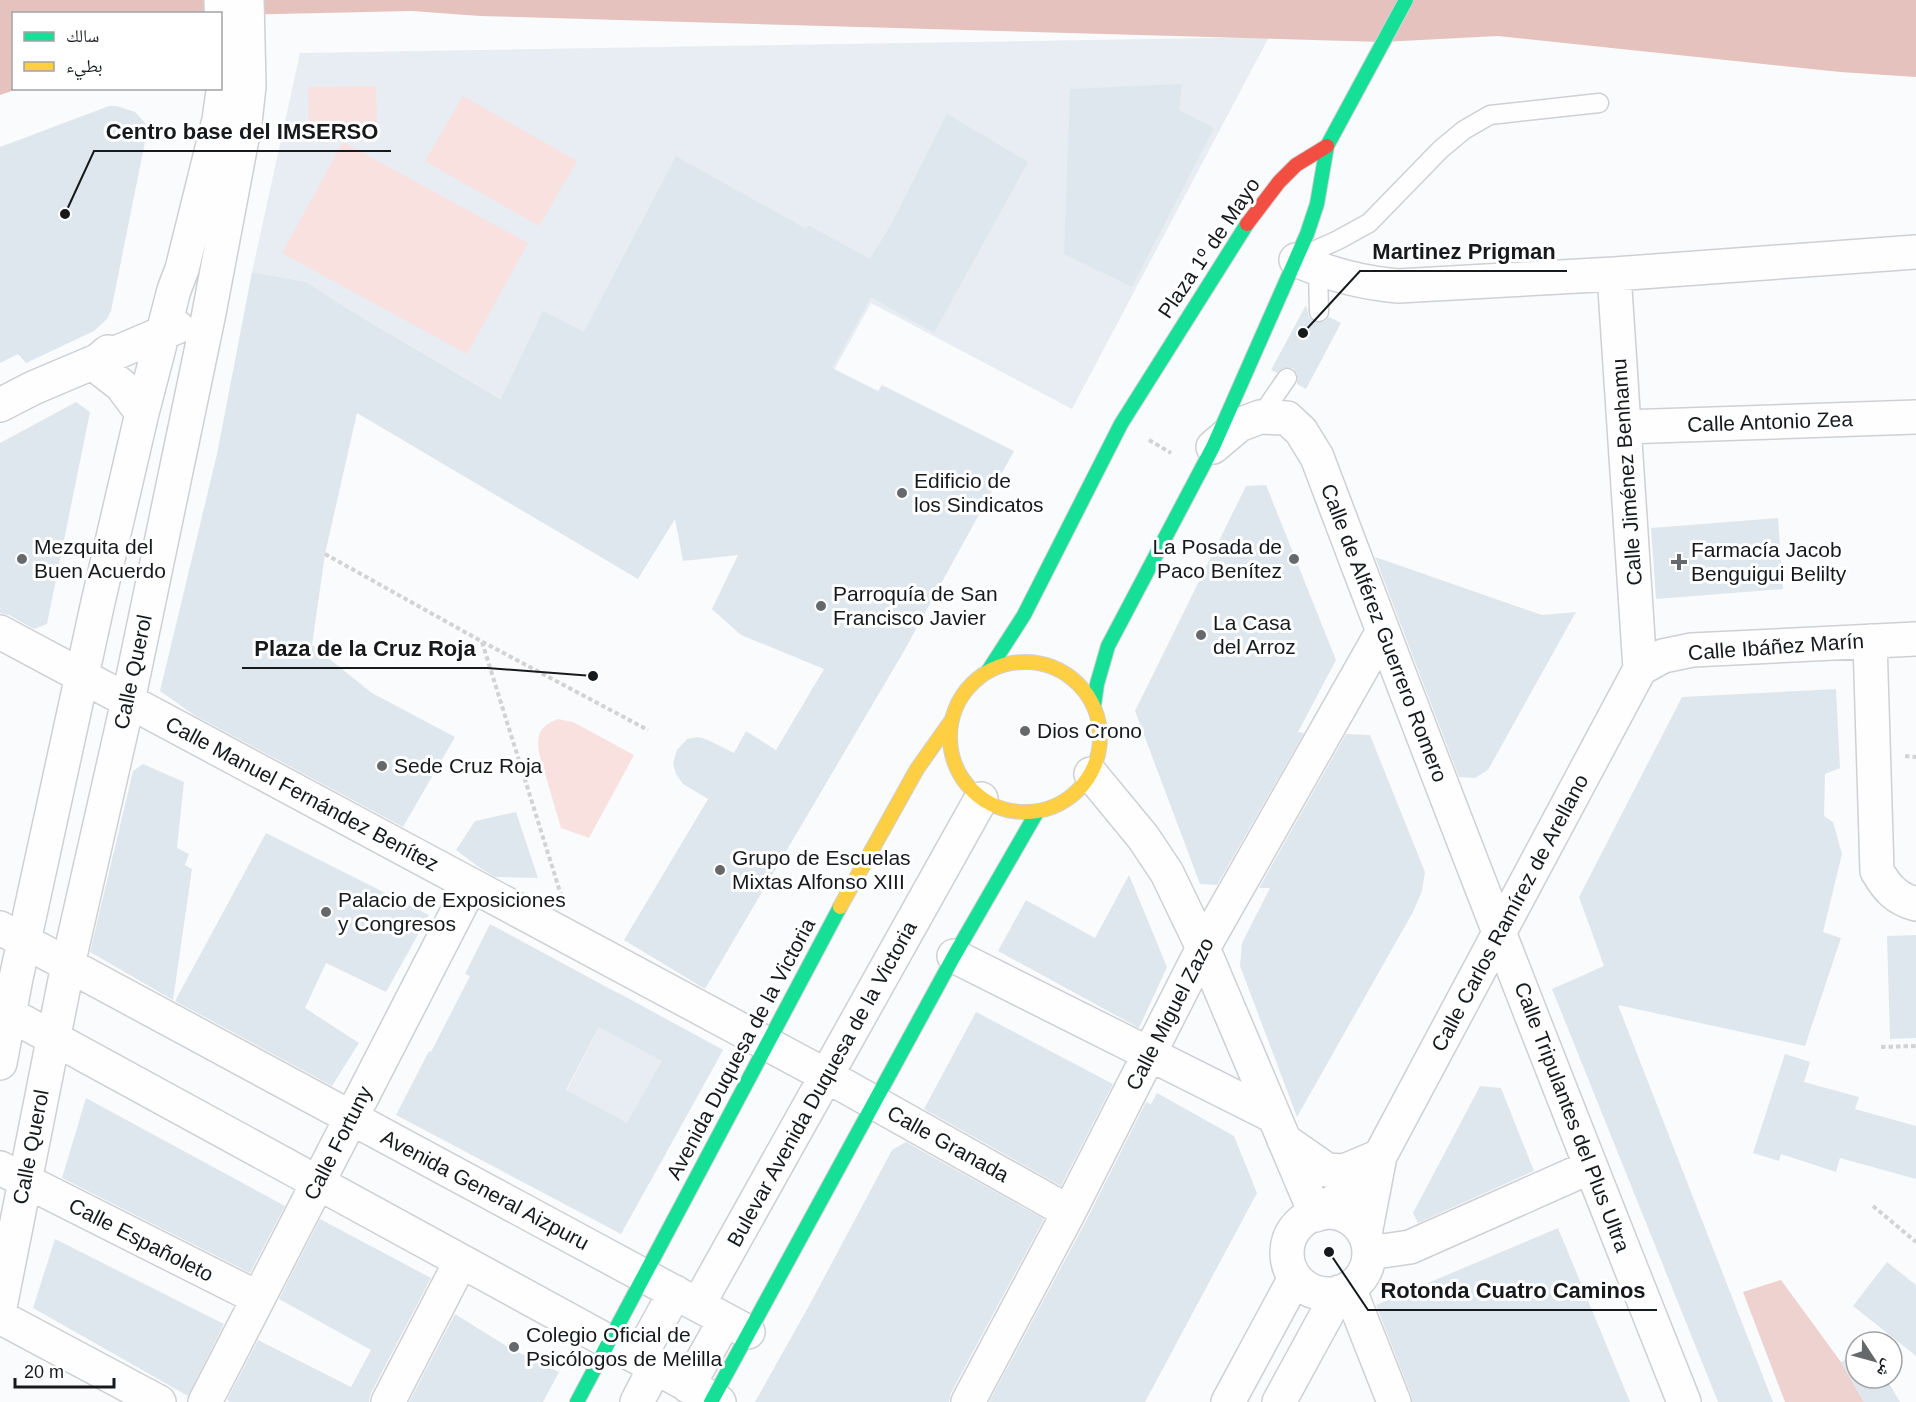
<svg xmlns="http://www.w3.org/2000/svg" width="1916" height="1402" viewBox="0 0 1916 1402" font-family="Helvetica,'Noto Naskh Arabic',sans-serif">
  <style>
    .built { fill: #e7edf3 }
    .green { fill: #f9e1df }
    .forest { fill: #eed2cf }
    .water { fill: #e6c2bf }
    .building { fill: #dfe7ee; fill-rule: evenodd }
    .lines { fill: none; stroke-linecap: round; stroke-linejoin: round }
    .lane-casing { stroke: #ced0d3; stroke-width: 21 }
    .street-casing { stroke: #ced0d3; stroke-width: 36 }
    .fast-casing { stroke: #ced0d3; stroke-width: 16 }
    .slow-casing { stroke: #ced0d3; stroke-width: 16 }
    .jam-casing { stroke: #ced0d3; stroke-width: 16 }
    .path { stroke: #d3d3d3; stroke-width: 4; stroke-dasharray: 4.5 3; stroke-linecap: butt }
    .lane { stroke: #fefeff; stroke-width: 18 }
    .street { stroke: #fefeff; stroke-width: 33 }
    .fast { stroke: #16e098; stroke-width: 14 }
    .slow { stroke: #ffcf43; stroke-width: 14 }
    .jam { stroke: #f24e42; stroke-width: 14 }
    .poi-dot { fill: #66696b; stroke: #fff; stroke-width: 2 }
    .labels { text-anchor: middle; stroke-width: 6; stroke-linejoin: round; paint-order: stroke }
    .street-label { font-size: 21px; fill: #161a1d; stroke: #fff }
    .poi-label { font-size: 21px; fill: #161a1d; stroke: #fff; text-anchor: start }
    .leader { fill: none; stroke: #161a1d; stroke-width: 2 }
    .callout-dot { fill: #161a1d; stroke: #fff; stroke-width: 2 }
    .callout-label { font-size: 22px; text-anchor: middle; font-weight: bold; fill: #161a1d; stroke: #fff; stroke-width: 6; stroke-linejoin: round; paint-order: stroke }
  </style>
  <rect width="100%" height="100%" fill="#fafbfc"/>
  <path class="built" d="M 1269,37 L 1072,409 L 871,303 L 757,510 L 684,505 L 351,311 L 307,282 L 252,272 L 300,53 Z
    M 617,992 L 723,1050 L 649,1184 L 547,1129 Z"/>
  <path class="green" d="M 376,86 L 377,131 L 309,131 L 308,87 Z
    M 463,96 L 577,161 L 539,226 L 425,161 Z
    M 343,142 L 528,243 L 467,354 L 282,253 Z
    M 558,719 L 573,722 L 634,755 L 589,838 L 561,828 L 539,753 C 536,734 540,726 558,719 Z"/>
  <path class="forest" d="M 1781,1280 L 1841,1362 L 1864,1402 L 1785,1402 L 1743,1292 Z"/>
  <path class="water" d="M 0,0 L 1916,0 L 1916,77 L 1840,72 L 1498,36 L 1382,42 L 480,16 L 412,11 L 234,15 L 220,14 L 14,14 L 14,88 L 18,89 L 0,95 Z"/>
  <path class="building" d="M 1182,84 L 1179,110 L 1214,128 L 1132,287 L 1064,254 L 1070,89 Z
    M 109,106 L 117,106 L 135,112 L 146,124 L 147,132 L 111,311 L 107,319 L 94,331 L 26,363 L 18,354 L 0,363 L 0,147 Z
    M 947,114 L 1028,162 L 934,333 L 871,297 L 832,368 L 878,391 L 882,385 L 1014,451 L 904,651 L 705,989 L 624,940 L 708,799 L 683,784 L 676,774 L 673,763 L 677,750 L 687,739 L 698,737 L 708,740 L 734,753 L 746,731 L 776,750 L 824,669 L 741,635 L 712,609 L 738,555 L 683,561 L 675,519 L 638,579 L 357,413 L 325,554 L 312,645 L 372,693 L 455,737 L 403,827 L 194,715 L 160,691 L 217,454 L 252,272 L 307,282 L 351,311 L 501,399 L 543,311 L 584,332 L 676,156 L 806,229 L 808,225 L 870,259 L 892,223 Z
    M 1306,305 L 1309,317 L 1314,322 L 1324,322 L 1329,317 L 1341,323 L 1306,389 L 1297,384 L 1297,374 L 1293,368 L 1283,368 L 1277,373 L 1271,370 Z
    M 76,402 L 90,412 L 47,624 L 34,629 L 9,615 L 0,613 L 0,443 Z
    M 1266,485 L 1336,660 L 1298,732 L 1304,733 L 1217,885 L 1200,884 L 1135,711 L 1246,486 Z
    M 1778,518 L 1783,589 L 1656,599 L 1651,528 Z
    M 1375,557 L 1542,615 L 1576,612 L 1488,770 L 1475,778 L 1459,777 Z
    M 1836,689 L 1840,768 L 1825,774 L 1824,816 L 1833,822 L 1842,854 L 1823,932 L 1841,938 L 1805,1046 L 1618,1005 L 1773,1402 L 1718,1402 L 1552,989 L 1604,966 L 1579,897 L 1682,697 Z
    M 1346,734 L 1370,735 L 1425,872 L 1422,891 L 1413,912 L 1297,1117 L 1240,966 L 1242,943 L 1270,888 L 1259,888 Z
    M 143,764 L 184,782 L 177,848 L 189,854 L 185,865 L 192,869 L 173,1000 L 90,952 L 133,771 Z
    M 516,812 L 538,878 L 495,877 L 480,868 L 456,850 L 475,821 Z
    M 266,833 L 429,915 L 386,992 L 326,963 L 305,1008 L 359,1043 L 332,1086 L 175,1001 Z
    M 1129,875 L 1167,967 L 1139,1028 L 998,951 L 1026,900 L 1095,938 Z
    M 490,924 L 723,1050 L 621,1234 L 396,1115 L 429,1051 L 431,1052 L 470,976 L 465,974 ZM 599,1027 L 662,1061 L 627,1123 L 566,1090 Z
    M 1916,935 L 1916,1038 L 1890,1039 L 1887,936 Z
    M 976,1012 L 1113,1084 L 1061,1186 L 924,1109 Z
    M 1785,1054 L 1810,1062 L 1804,1082 L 1859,1097 L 1855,1109 L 1916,1126 L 1916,1179 L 1840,1158 L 1836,1172 L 1781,1154 L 1779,1161 L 1753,1153 Z
    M 1480,1086 L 1501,1088 L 1534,1171 L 1418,1223 L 1413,1213 Z
    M 1157,1093 L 1234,1136 L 1257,1193 L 1145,1402 L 989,1402 L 1086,1221 L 1146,1102 L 1151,1104 Z
    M 86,1098 L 285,1206 L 250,1273 L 62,1178 Z
    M 906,1142 L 1044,1219 L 951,1393 L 949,1402 L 755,1402 L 811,1302 L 892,1150 Z
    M 320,1219 L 431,1278 L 371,1393 L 369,1402 L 230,1402 L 227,1400 L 258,1340 L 351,1387 L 371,1350 L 279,1299 Z
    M 1558,1228 L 1630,1402 L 1412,1402 L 1411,1395 L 1376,1305 Z
    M 55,1239 L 224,1324 L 188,1396 L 33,1308 Z
    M 1887,1262 L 1916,1285 L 1916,1356 L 1853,1306 Z
    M 455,1314 L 508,1347 L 559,1372 L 543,1402 L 409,1402 Z
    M 1856,1353 L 1856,1378 L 1886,1378 L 1900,1402 L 1864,1402 L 1841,1362 Z"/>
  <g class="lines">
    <g class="lane-casing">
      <path id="lane" d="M 1298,258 L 1338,240 L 1369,223 L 1441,149 L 1464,130 L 1490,115 L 1599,103
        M 1318,269 L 1319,312
        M 1260,417 L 1287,378"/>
    </g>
    <g class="street-casing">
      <path id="street" d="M 1296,260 C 1329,274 1362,283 1398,286 L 1614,274 L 1916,252
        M 1614,274 L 1640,669
        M 108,352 L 94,364 L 121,385 L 142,413
        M 0,405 L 33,388 L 177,327
        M 1624,427 L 1916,417
        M 1213,447 L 1239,425 L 1260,417 L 1287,418 L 1301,431 L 1317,457 C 1436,773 1559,1088 1684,1402
        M 0,632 L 827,1076 L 1069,1212
        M 1870,641 L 1877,871 C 1887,888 1896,899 1916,904
        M 1640,669 L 1663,656 L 1692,650 L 1916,639
        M 1091,774 L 1143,837 L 1167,873 L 1203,948 L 1316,1215
        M 0,928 L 748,1332
        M 954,956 L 1273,1116
        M 0,1009 L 719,1402
        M 0,1063 L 16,978 L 98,602 L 142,413 L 174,290 L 182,269 L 219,120 L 224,84 L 221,0
        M 1284,1140 L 1327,1170 L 1344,1171 L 1375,1158
        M 0,1168 L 258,1298
        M1287 1253a41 41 0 1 1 82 0a41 41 0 1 1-82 0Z
        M 1323,1213 L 1380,1156 L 1640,669
        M 1365,1234 L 1380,1156
        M 1369,1253 L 1410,1247 L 1590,1167
        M 1349,1288 L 1394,1402
        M 698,1305 L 981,799
        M 0,1307 L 68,965 L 128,701 L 209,313 L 245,123 L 249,86 L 247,0
        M 0,1317 L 159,1402
        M 639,1358 L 675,1292
        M 688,1386 L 725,1320
        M 205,1402 L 471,885
        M 388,1402 L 461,1261
        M 637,1402 L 655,1367
        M 968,1402 L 1069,1212 L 1203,948 L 1383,631
        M 1228,1402 L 1295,1278
        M 1279,1402 L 1339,1292"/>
    </g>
    <g class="fast-casing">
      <path id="fast" d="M 988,671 L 1024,615 L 1121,424 L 1247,224
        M 1094,705 L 1097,684 L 1108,646 L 1213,447 L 1307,234 L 1317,204 L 1327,146 L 1406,0
        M 577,1402 L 840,907
        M 711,1402 L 954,956 L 1037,812"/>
    </g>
    <g class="slow-casing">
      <path id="slow" d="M950 737a75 75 0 1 1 150 0a75 75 0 1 1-150 0Z
        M 840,907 L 917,769 L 951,721"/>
    </g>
    <g class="jam-casing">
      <path id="jam" d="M 1247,224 L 1279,182 L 1296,165 L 1327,146"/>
    </g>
    <path class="path" d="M 1149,440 L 1171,453
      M 325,554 L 481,641 L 648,730
      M 482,642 L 561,895
      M 1905,756 L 1916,757
      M 1881,1047 L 1916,1046
      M 1873,1206 L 1916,1242"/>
    <use href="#lane" class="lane"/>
    <use href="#street" class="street"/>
    <use href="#fast" class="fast"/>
    <use href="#slow" class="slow"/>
    <use href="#jam" class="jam"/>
  </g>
  <g class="poi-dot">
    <circle cx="902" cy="493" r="6"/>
    <circle cx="22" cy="559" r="6"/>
    <circle cx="1294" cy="559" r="6"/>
    <path d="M1676 553h6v6h6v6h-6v6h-6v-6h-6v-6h6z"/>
    <circle cx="821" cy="606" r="6"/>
    <circle cx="1201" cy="635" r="6"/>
    <circle cx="1025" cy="731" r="6"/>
    <circle cx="382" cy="766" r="6"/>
    <circle cx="720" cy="870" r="6"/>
    <circle cx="326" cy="912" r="6"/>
    <circle cx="514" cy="1347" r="6"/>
  </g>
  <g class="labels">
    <g class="street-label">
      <text transform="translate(1209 248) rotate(-56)" y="7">Plaza 1º de Mayo</text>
      <text transform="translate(1770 422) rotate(-2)" y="7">Calle Antonio Zea</text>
      <text transform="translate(1627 472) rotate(-94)" y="7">Calle Jiménez Benhamu</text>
      <text transform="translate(1384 633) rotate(69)" y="7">Calle de Alférez Guerrero Romero</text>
      <text transform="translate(1776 647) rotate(-4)" y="7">Calle Ibáñez Marín</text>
      <text transform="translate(133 672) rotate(-78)" y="7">Calle Querol</text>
      <text transform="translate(302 794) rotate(28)" y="7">Calle Manuel Fernández Benítez</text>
      <text transform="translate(1510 913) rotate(-62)" y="7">Calle Carlos Ramírez de Arellano</text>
      <text transform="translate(1170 1014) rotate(-63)" y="7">Calle Miguel Zazo</text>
      <text transform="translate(741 1049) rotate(-62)" y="7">Avenida Duquesa de la Victoria</text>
      <text transform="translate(822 1084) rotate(-61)" y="7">Bulevar Avenida Duquesa de la Victoria</text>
      <text transform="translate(1572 1117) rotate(69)" y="7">Calle Tripulantes del Plus Ultra</text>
      <text transform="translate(338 1143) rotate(-63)" y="7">Calle Fortuny</text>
      <text transform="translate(948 1144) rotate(29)" y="7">Calle Granada</text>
      <text transform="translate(31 1147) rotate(-79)" y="7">Calle Querol</text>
      <text transform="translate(485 1190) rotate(28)" y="7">Avenida General Aizpuru</text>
      <text transform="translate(141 1240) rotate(27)" y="7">Calle Españoleto</text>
    </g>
    <g class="poi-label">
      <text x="914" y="488">Edificio de<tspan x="914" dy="24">los Sindicatos</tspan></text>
      <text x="34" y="554">Mezquita del<tspan x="34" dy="24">Buen Acuerdo</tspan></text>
      <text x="1282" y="554" text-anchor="end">La Posada de<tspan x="1282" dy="24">Paco Benítez</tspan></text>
      <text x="1691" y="557">Farmacía Jacob<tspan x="1691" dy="24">Benguigui Belilty</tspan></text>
      <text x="833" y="601">Parroquía de San<tspan x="833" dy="24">Francisco Javier</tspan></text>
      <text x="1213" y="630">La Casa<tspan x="1213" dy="24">del Arroz</tspan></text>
      <text x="1037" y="738">Dios Crono</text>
      <text x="394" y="773">Sede Cruz Roja</text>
      <text x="732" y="865">Grupo de Escuelas<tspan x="732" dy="24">Mixtas Alfonso XIII</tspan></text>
      <text x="338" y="907">Palacio de Exposiciones<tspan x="338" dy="24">y Congresos</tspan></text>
      <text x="526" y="1342">Colegio Oficial de<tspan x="526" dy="24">Psicólogos de Melilla</tspan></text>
    </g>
  </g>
  <path class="leader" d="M65 214L94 151H391M1303 333L1360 271H1567M593 676L487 668H242M1329 1252L1368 1310H1657"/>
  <g class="callout-dot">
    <circle cx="65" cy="214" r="6"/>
    <circle cx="1303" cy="333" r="6"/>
    <circle cx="593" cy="676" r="6"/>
    <circle cx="1329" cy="1252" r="6"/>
  </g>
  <g class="callout-label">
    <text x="242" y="139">Centro base del IMSERSO</text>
    <text x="1464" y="259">Martinez Prigman</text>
    <text x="365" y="656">Plaza de la Cruz Roja</text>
    <text x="1513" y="1298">Rotonda Cuatro Caminos</text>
  </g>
  <rect x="12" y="12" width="210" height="78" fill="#ffffff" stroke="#a2a3a5" stroke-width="1.5"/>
  <rect x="24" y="32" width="30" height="9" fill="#16e098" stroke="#a2a3a5" stroke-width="1.5"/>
  <text x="66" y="42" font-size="18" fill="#161a1d">سالك</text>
  <rect x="24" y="62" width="30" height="9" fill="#ffcf43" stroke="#a2a3a5" stroke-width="1.5"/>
  <text x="66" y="72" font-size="18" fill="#161a1d">بطيء</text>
  <g transform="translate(1874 1360) rotate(126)"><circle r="28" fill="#ffffff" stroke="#a2a3a5" stroke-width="1.5"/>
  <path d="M0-4.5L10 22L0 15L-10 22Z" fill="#66696b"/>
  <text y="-9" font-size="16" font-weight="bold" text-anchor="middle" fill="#161a1d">ش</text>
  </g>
  <path d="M15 1378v9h99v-9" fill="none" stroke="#161a1d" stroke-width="3"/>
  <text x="24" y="1378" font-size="18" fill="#161a1d" stroke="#ffffff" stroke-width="4.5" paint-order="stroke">20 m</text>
</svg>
